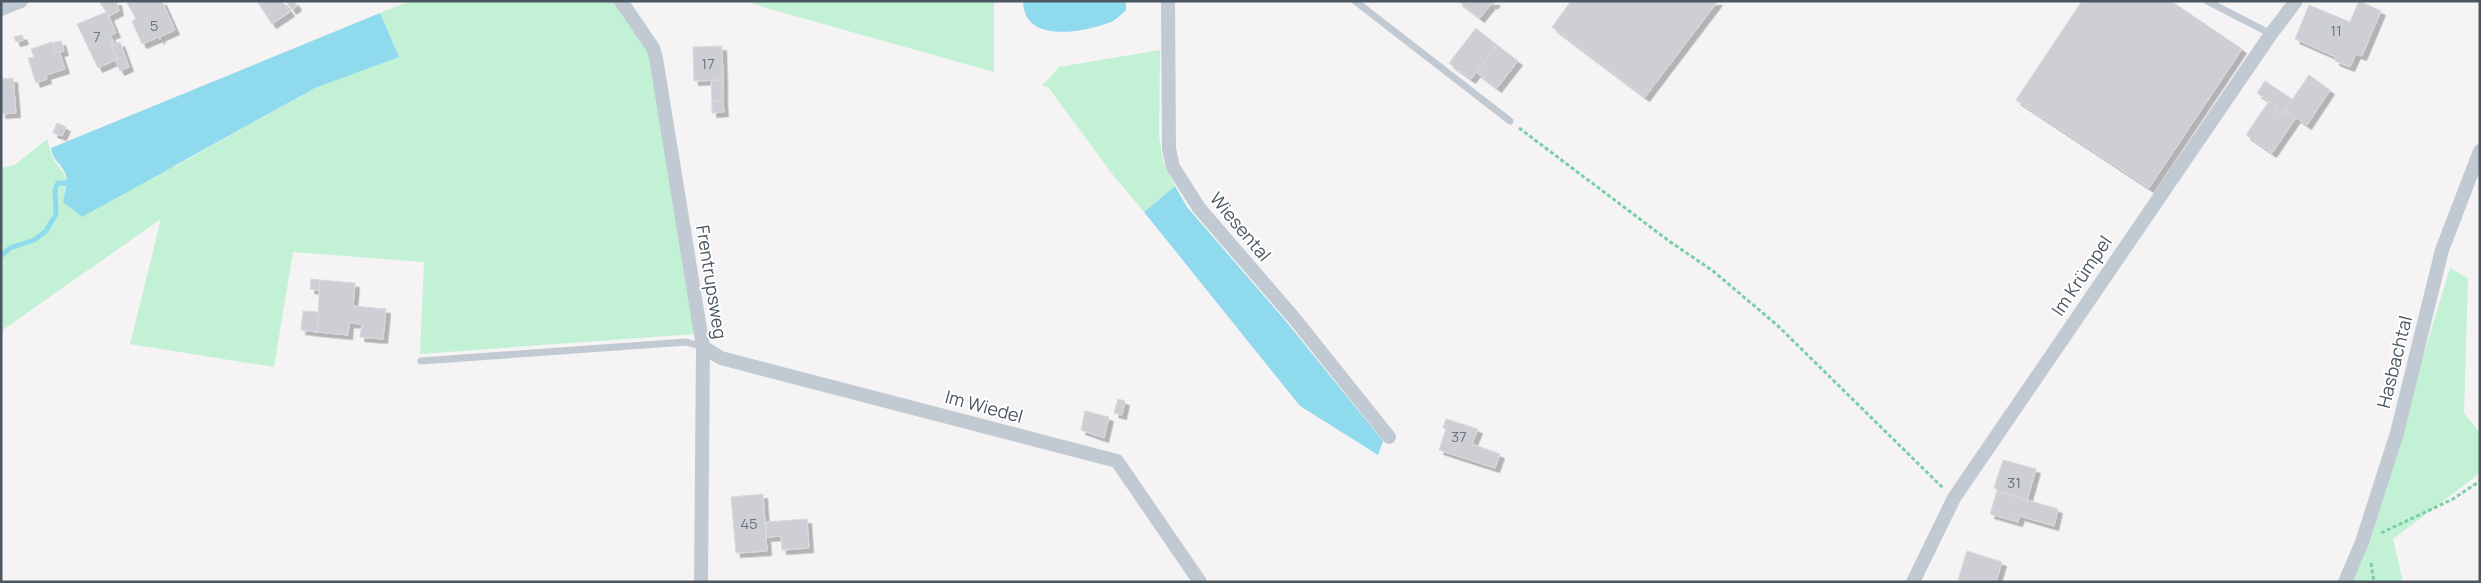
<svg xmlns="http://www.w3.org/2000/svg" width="2481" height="583" viewBox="0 0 2481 583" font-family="Manrope,sans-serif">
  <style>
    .green { fill: #c3f1d5 }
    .water { fill: #90daee }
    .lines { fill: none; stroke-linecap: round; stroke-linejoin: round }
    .stream { stroke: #90daee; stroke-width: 5 }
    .building { fill: #cdcfd5; stroke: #d7d9de; filter: url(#shadow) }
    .path { stroke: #7ad0a6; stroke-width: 3; stroke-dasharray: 4 2.5; stroke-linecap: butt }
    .service { stroke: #c1cad2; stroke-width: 7 }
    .minor { stroke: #c1cad2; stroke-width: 14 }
    .labels { text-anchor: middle; stroke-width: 4; stroke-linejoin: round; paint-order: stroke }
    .number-label { font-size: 15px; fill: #6b747e }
    .street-label { font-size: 18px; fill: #4a5661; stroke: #fff }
  </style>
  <defs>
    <filter id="shadow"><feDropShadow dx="4.5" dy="4.5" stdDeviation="0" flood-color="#0004"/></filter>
  </defs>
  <rect width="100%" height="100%" fill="#f5f3f3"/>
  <path class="green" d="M 410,1 L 614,1 L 648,48 L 695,334 L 420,354 L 424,262 L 293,252 L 274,367 L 130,344 L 161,219 L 1,331 L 1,168 L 15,165 L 47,139 C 50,145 50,153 53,158 C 62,174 70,173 64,193 L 176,166 L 315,88 L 398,57 L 380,13 Z
    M 745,1 L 994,1 L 994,72 L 770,9 Z
    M 1160,50 L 1159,136 L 1163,161 L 1175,186 L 1144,212 L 1113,175 L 1048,87 L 1042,86 L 1059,67 Z
    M 2450,268 L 2468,278 L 2464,413 L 2480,433 L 2480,473 L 2393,539 L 2403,582 L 2351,582 L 2405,415 Z"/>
  <path class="water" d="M 1023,1 L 1126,1 L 1126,10 C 1122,14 1116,20 1111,22 C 1084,32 1024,45 1023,1 Z
    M 380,13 L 399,57 L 315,88 L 82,217 L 63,202 C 64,193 69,182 65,173 C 61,163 52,160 51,148 Z
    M 1175,186 L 1187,207 L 1284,319 L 1383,441 L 1378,455 L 1300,406 L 1144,212 Z"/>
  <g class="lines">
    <path class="stream" d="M 1,256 L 10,248 L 34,240 L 46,231 L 56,214 L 55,189 L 58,183 L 67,183"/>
  </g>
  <path class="building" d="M 99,1 L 117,1 L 119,11 L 109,16 Z
    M 126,1 L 162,1 L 175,30 L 160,37 L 160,40 L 159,37 L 142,44 L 132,21 L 136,19 Z
    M 257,1 L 282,1 L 290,12 L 272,24 Z
    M 286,1 L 294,1 L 297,6 L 292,10 Z
    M 1458,1 L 1496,1 L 1493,5 L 1492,3 L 1480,18 Z
    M 1571,1 L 1718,1 L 1645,97 L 1552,27 Z
    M 2082,1 L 2171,1 L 2242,49 L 2149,188 L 2016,100 Z
    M 2359,1 L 2381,11 L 2362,56 L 2356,54 L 2350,67 L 2335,61 L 2336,57 L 2295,39 L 2309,5 L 2350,22 Z
    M 107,12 L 116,33 L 110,35 L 114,43 L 111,44 L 117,58 L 120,58 L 98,68 L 77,24 Z
    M 1476,28 L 1497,45 L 1471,79 L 1449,63 Z
    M 22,35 L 24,40 L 16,42 L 14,37 Z
    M 61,41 L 64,51 L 55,53 L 52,43 Z
    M 52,42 L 55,53 L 59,51 L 65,69 L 46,75 L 47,79 L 36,83 L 28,58 L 34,57 L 31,49 Z
    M 120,42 L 129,67 L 120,71 L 115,60 L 120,58 L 117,58 L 111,46 Z
    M 1497,45 L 1518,61 L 1497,88 L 1476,72 Z
    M 722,46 L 723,80 L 694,81 L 693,47 Z
    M 2309,75 L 2330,90 L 2307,125 L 2285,110 Z
    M 13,78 L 16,113 L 1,114 L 1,79 Z
    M 711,80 L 723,80 L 723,101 L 712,101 Z
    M 2265,81 L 2292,99 L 2282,115 L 2275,110 L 2277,106 L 2257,93 Z
    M 712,101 L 723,101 L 724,112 L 712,113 Z
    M 2269,101 L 2277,106 L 2275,110 L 2282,115 L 2285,110 L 2296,118 L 2272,153 L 2246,135 Z
    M 57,123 L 66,127 L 62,136 L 53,133 Z
    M 311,279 L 320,280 L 319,290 L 310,289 Z
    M 320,280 L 355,283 L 353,306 L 386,309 L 383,339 L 360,337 L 362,324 L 349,323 L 348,335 L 317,332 Z
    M 303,311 L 319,312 L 317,332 L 301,330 Z
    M 1118,399 L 1125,401 L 1122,415 L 1114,413 Z
    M 1085,411 L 1109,417 L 1104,438 L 1081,430 Z
    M 1446,419 L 1478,429 L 1472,444 L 1500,454 L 1495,468 L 1439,450 L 1446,429 L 1443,428 Z
    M 2003,460 L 2036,469 L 2027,500 L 1997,491 L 1997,489 L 1994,488 Z
    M 1997,491 L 2058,509 L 2054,526 L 2020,516 L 2018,522 L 1990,514 Z
    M 763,494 L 767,551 L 736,553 L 731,497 Z
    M 807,519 L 809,548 L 782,550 L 781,536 L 767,537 L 766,522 Z
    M 1967,551 L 2002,562 L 1996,582 L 1958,580 Z"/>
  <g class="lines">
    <path class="path" d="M 1519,128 L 1669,241 L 1713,271 L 1777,325 L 1944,489
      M 2381,533 L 2453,499 L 2480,481
      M 2371,563 L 2374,582"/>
    <path class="service" d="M 1355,1 L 1510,121
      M 2207,1 L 2271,34
      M 421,361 L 686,342 L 703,347"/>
    <path class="minor" d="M 621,1 L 653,48 L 656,58 L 703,347 L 701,582
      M 1168,1 L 1169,149 L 1173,167 L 1199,208 L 1294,318 L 1389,437
      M 1,9 L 21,1
      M 703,347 L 721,358 L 1117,461 L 1200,582
      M 1913,582 L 1954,498 L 2271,34 L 2296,1
      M 2345,582 L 2362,542 L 2397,433 L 2442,250 L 2480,151"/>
  </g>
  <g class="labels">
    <g class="number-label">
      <text x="154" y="31">5</text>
      <text x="2336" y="36">11</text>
      <text x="97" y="42">7</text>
      <text x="708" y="69">17</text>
      <text x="1459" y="442">37</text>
      <text x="2014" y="488">31</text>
      <text x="749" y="529">45</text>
    </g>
    <g class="street-label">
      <text transform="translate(1240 227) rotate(50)" y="6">Wiesental</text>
      <text transform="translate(2082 276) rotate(-56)" y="6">Im Krümpel</text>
      <text transform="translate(711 282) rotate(81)" y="6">Frentrupsweg</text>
      <text transform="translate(2395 362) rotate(-76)" y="6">Hasbachtal</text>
      <text transform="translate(984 407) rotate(15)" y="6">Im Wiedel</text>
    </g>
  </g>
  <rect width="2481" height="583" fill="none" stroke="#4a5661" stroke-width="5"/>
</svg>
